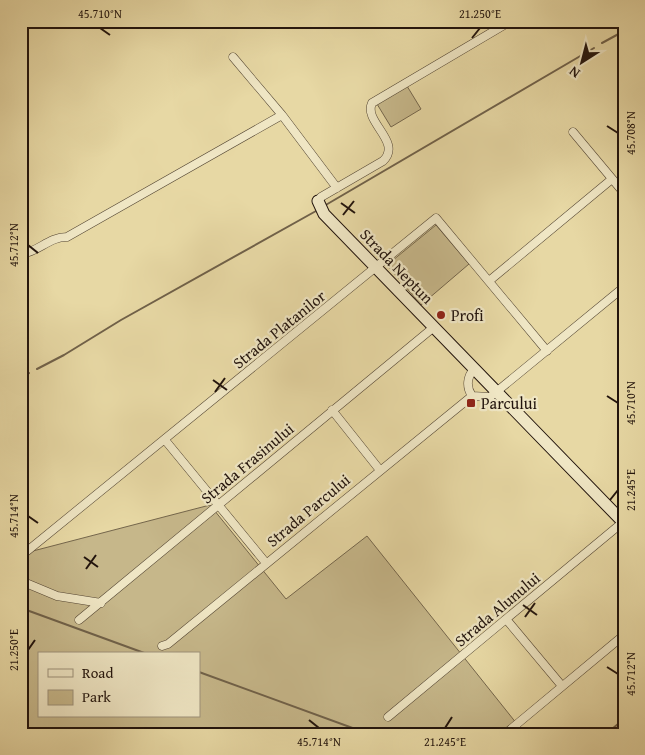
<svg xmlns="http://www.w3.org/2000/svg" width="645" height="755" viewBox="0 0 645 755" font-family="'Gentium Book Plus',serif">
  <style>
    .green { fill: #c6b78a; stroke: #74664c; fill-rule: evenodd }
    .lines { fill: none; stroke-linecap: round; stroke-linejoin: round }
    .stream { stroke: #706149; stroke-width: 2 }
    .street-casing { stroke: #534533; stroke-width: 9 }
    .secondary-casing { stroke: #22140d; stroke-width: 13 }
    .street { stroke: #efe6c4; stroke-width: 8 }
    .secondary { stroke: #efe6c4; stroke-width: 11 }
    .ticks { fill: none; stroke: #22140d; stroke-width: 2 }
    .poi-dot { fill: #8f2418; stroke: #efe6c4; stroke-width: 2 }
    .labels { text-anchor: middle; stroke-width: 4.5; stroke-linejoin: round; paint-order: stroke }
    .street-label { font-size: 16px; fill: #22140d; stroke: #efe6c4 }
    .poi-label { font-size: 16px; fill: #22140d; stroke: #efe6c4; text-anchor: start }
    .neatline { fill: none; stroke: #22140d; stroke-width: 2 }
    .ticks-label { font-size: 12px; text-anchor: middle; fill: #22140d }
  </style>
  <rect width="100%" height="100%" fill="#e7d8a4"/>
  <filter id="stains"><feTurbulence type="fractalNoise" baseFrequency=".004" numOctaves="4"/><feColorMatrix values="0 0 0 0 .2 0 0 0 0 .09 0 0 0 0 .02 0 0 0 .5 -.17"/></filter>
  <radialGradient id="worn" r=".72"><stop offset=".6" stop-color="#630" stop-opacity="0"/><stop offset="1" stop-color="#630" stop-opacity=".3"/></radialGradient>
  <path class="green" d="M 407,86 L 421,109 L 391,127 L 377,104 Z
    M 436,225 L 469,264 L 421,305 L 387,265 Z
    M 210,505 L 286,599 L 367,536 L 525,734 L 21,734 L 21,547 L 29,552 ZM 39,654 L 199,654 L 199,716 L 39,716 Z"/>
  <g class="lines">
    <path class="stream" d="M 602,43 L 624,31
      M 324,206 L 594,48
      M 37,369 L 64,355 L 121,320 L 316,211
      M 21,377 L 29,373
      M 21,608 L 147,654
      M 199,672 L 369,734
      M 606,734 L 624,719"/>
    <g class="street-casing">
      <path id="street" d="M 233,57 L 282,115 L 337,188
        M 573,132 L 624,193
        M 318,201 L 321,197 L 383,161 C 403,142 363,122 372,103 L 511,21
        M 21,254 C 39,252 48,237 67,237 L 282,115
        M 489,281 L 612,179
        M 474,369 C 467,377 466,387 472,396 L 490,397 L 624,287
        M 332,410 L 379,469
        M 165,440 L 266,563
        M 21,556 L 436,218 L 547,351
        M 21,581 L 57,596 L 101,603
        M 506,619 L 562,686
        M 79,620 L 434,327
        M 162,646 L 168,644 L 472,396
        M 388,717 L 623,522
        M 596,733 L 596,734
        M 505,734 L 624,635
        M 619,734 L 624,730"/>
    </g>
    <g class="secondary-casing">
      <path id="secondary" d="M 318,201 L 324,214 L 624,523"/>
    </g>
    <use href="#street" class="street"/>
    <use href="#secondary" class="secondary"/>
  </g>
  <path class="ticks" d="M 100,28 L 110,35M 472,38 L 480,28M 607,126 L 618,133M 341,203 L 355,213M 343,215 L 354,201M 28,245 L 38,253M 213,380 L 227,390M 215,392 L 225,378M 607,396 L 618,403M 610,500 L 618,490M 28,516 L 38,523M 84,557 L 98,567M 86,569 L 96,555M 523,605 L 537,615M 525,617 L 535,603M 28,650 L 35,640M 607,667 L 618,674M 309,720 L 319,728M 445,728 L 452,717"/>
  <g class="poi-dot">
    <circle cx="441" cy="315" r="5"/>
    <rect x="466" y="398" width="10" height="10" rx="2.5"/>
  </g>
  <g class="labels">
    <g class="street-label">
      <text transform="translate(397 266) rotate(46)" y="6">Strada Neptun</text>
      <text transform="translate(279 329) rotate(-39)" y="6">Strada Platanilor</text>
      <text transform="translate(247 463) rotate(-40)" y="6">Strada Frasinului</text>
      <text transform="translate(308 510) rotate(-40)" y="6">Strada Parcului</text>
      <text transform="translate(497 609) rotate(-40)" y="6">Strada Alunului</text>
    </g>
    <g class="poi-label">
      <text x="451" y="321">Profi</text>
      <text x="481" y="409">Parcului</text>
    </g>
  </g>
  <rect width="645" height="755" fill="none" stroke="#e7d8a4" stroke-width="55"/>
  <rect x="38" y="652" width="162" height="65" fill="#efe6c4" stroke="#9d927b"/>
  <rect x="48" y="669" width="25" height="8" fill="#efe6c4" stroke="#9d927b"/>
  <text x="82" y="678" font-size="15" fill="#22140d">Road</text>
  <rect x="48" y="690" width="25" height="15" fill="#c6b78a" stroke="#9d927b"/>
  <text x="82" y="702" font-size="15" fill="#22140d">Park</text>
  <g transform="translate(582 62) rotate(216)" stroke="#efe6c4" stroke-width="4" paint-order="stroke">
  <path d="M0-4L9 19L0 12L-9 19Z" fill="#22140d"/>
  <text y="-8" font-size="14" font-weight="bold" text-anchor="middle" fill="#22140d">N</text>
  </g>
  <rect x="28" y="28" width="590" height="700" class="neatline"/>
  <g class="ticks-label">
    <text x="100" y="18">45.710°N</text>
    <text x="480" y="18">21.250°E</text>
    <text transform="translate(631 133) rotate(-90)" y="4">45.708°N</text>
    <text transform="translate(14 245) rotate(-90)" y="4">45.712°N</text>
    <text transform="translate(631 403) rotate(-90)" y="4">45.710°N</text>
    <text transform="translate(631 490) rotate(-90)" y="4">21.245°E</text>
    <text transform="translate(14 516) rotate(-90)" y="4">45.714°N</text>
    <text transform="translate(14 650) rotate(-90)" y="4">21.250°E</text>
    <text transform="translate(631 674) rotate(-90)" y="4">45.712°N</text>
    <text x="319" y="746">45.714°N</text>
    <text x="445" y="746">21.245°E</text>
  </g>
  <rect width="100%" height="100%" filter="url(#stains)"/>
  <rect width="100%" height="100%" fill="url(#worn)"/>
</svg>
